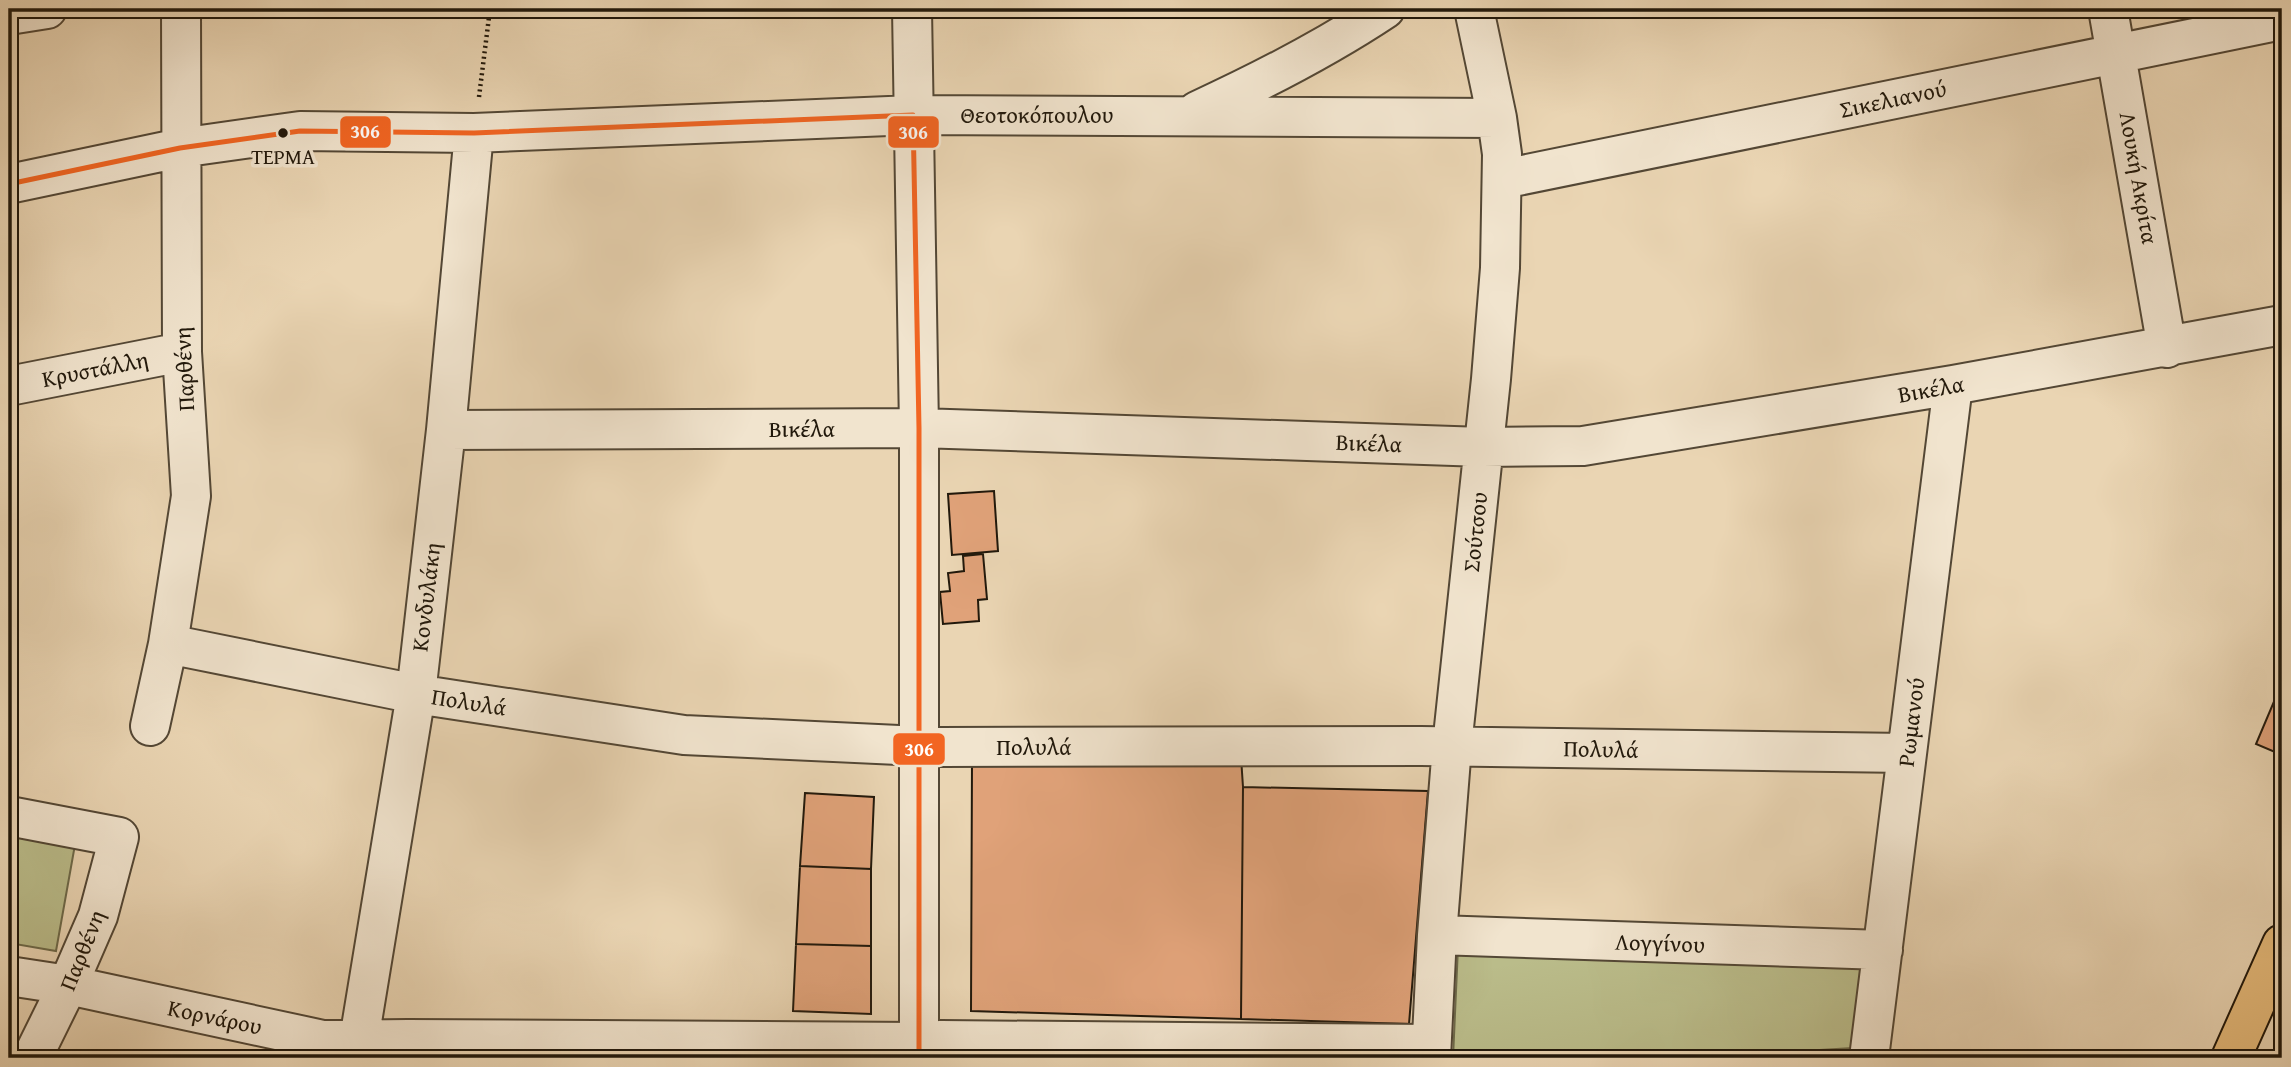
<svg xmlns="http://www.w3.org/2000/svg" width="2291" height="1067" viewBox="0 0 2291 1067" font-family="'Gentium Book Plus',serif">
  <style>
    .green { fill: #babc8a; stroke: #6e6a4a; stroke-width: 2 }
    .building { fill: #e0a279; stroke: #21180b; stroke-width: 2 }
    .lines { fill: none; stroke-linecap: round; stroke-linejoin: round }
    .minor-casing { stroke: #534735; stroke-width: 42 }
    .major-casing { stroke: #21180b; stroke-width: 42 }
    .path { stroke: #21180b; stroke-width: 4.5; stroke-dasharray: 2 3.5; stroke-linecap: butt }
    .minor { stroke: #f1e4ce; stroke-width: 38 }
    .major { stroke: #e5ba7a; stroke-width: 38 }
    .bus-1-casing { stroke: #f1e4ce; stroke-width: 10 }
    .bus-1 { stroke: #f26522; stroke-width: 5 }
    .bus-dot { fill: #21180b; stroke: #f1e4ce; stroke-width: 2.5 }
    .labels { text-anchor: middle; stroke-width: 7; stroke-linejoin: round; paint-order: stroke }
    .bus-label { font-size: 21px; fill: #21180b; stroke: #f1e4ce }
    .street-label { font-size: 23px; fill: #21180b; stroke: #f1e4ce }
    .line-badge { stroke: #f1e4ce; stroke-width: 2.5 }
    .badge-label { font-size: 19px; text-anchor: middle; font-weight: bold; fill: #fff }
  </style>
  <rect width="100%" height="100%" fill="#ead5b3"/>
  <filter id="stains"><feTurbulence type="fractalNoise" baseFrequency=".00286" numOctaves="4"/><feColorMatrix values="0 0 0 0 .2 0 0 0 0 .09 0 0 0 0 .02 0 0 0 .5 -.17"/></filter>
  <radialGradient id="worn" r=".72"><stop offset=".6" stop-color="#630" stop-opacity="0"/><stop offset="1" stop-color="#630" stop-opacity=".3"/></radialGradient>
  <path class="green" d="M 9,826 L 76,839 L 56,951 L 9,943 Z
    M 1458,947 L 1862,959 L 1853,1048 L 1684,1058 L 1453,1058 Z"/>
  <path class="building" d="M 994,491 L 998,551 L 952,555 L 948,494 Z
    M 983,554 L 987,599 L 978,600 L 979,621 L 943,624 L 940,592 L 950,591 L 948,573 L 964,571 L 963,556 Z
    M 2281,685 L 2282,686 L 2282,755 L 2256,744 Z
    M 1241,757 L 1243,787 L 1241,1019 L 971,1011 L 972,758 Z
    M 1243,787 L 1428,791 L 1409,1024 L 1241,1019 Z
    M 805,793 L 874,797 L 871,869 L 800,866 Z
    M 800,866 L 871,869 L 871,946 L 796,944 Z
    M 796,944 L 871,946 L 871,1014 L 793,1011 Z"/>
  <g class="lines">
    <g class="minor-casing">
      <path id="minor" d="M 912,9 L 919,428 L 919,1058
        M 2108,9 L 2167,348
        M 9,15 L 47,9
        M 1197,111 C 1262,81 1325,49 1385,9
        M 1503,179 L 2282,20
        M 9,184 L 180,148 L 300,131 L 474,133 L 913,115 L 1497,118
        M 9,386 L 182,352
        M 446,430 L 919,428 L 1483,447 L 1583,446 L 1953,385 L 2282,325
        M 168,644 L 416,694 L 684,735 L 941,747 L 1421,746 L 1907,753
        M 150,726 L 168,644 L 191,496 L 182,352 L 181,9
        M 9,816 L 119,837 L 98,916 L 68,985 L 32,1058
        M 1437,935 L 1883,950
        M 9,976 L 68,985 L 323,1040 L 408,1039 L 919,1042 L 941,1040 L 1431,1044
        M 356,1058 L 416,694 L 446,430 L 474,133
        M 1431,1058 L 1437,935 L 1452,746 L 1491,379 L 1500,268 L 1502,154 L 1497,118 L 1474,9
        M 1869,1058 L 1953,385"/>
    </g>
    <g class="major-casing">
      <path id="major" d="M 2231,1058 L 2282,944"/>
    </g>
    <path class="path" d="M 479,97 L 490,9"/>
    <use href="#minor" class="minor"/>
    <use href="#major" class="major"/>
    <g class="bus-1-casing">
      <path id="bus-1" d="M 9,184 L 180,148 L 300,131 L 474,133 L 913,115 L 919,428 L 919,1058"/>
    </g>
    <use href="#bus-1" class="bus-1"/>
  </g>
  <circle class="bus-dot" cx="283" cy="133" r="6"/>
  <g class="labels">
    <g class="bus-label">
      <text x="283" y="164">ΤΕΡΜΑ</text>
    </g>
    <g class="street-label">
      <text transform="translate(1893 99) rotate(-12)" y="8">Σικελιανού</text>
      <text x="1037" y="123">Θεοτοκόπουλου</text>
      <text transform="translate(2139 178) rotate(80)" y="8">Λουκή Ακρίτα</text>
      <text transform="translate(95 369) rotate(-11)" y="8">Κρυστάλλη</text>
      <text transform="translate(184 369) rotate(-93)" y="8">Παρθένη</text>
      <text transform="translate(1931 389) rotate(-10)" y="8">Βικέλα</text>
      <text x="802" y="437">Βικέλα</text>
      <text transform="translate(1369 443) rotate(2)" y="8">Βικέλα</text>
      <text transform="translate(1475 532) rotate(-84)" y="8">Σούτσου</text>
      <text transform="translate(426 597) rotate(-83)" y="8">Κονδυλάκη</text>
      <text transform="translate(469 702) rotate(9)" y="8">Πολυλά</text>
      <text transform="translate(1911 722) rotate(-83)" y="8">Ρωμανού</text>
      <text x="1034" y="755">Πολυλά</text>
      <text transform="translate(1601 749) rotate(1)" y="8">Πολυλά</text>
      <text transform="translate(1660 943) rotate(2)" y="8">Λογγίνου</text>
      <text transform="translate(82 950) rotate(-68)" y="8">Παρθένη</text>
      <text transform="translate(215 1017) rotate(12)" y="8">Κορνάρου</text>
    </g>
  </g>
  <g class="line-badge">
    <rect x="339" y="115" width="53" height="34" rx="7" fill="#f26522"/>
    <rect x="887" y="115" width="53" height="34" rx="7" fill="#f26522"/>
    <rect x="892" y="732" width="54" height="34" rx="7" fill="#f26522"/>
  </g>
  <g class="badge-label">
    <text x="365" y="138">306</text>
    <text x="913" y="139">306</text>
    <text x="919" y="756">306</text>
  </g>
  <rect width="2291" height="1067" fill="none" stroke="#ead5b3" stroke-width="35"/>
  <rect x="10" y="10" width="2270" height="1046" fill="none" stroke="#21180b" stroke-width="3.5"/>
  <rect x="18" y="18" width="2256" height="1032" fill="none" stroke="#21180b" stroke-width="2"/>
  <rect width="100%" height="100%" filter="url(#stains)"/>
  <rect width="100%" height="100%" fill="url(#worn)"/>
</svg>
